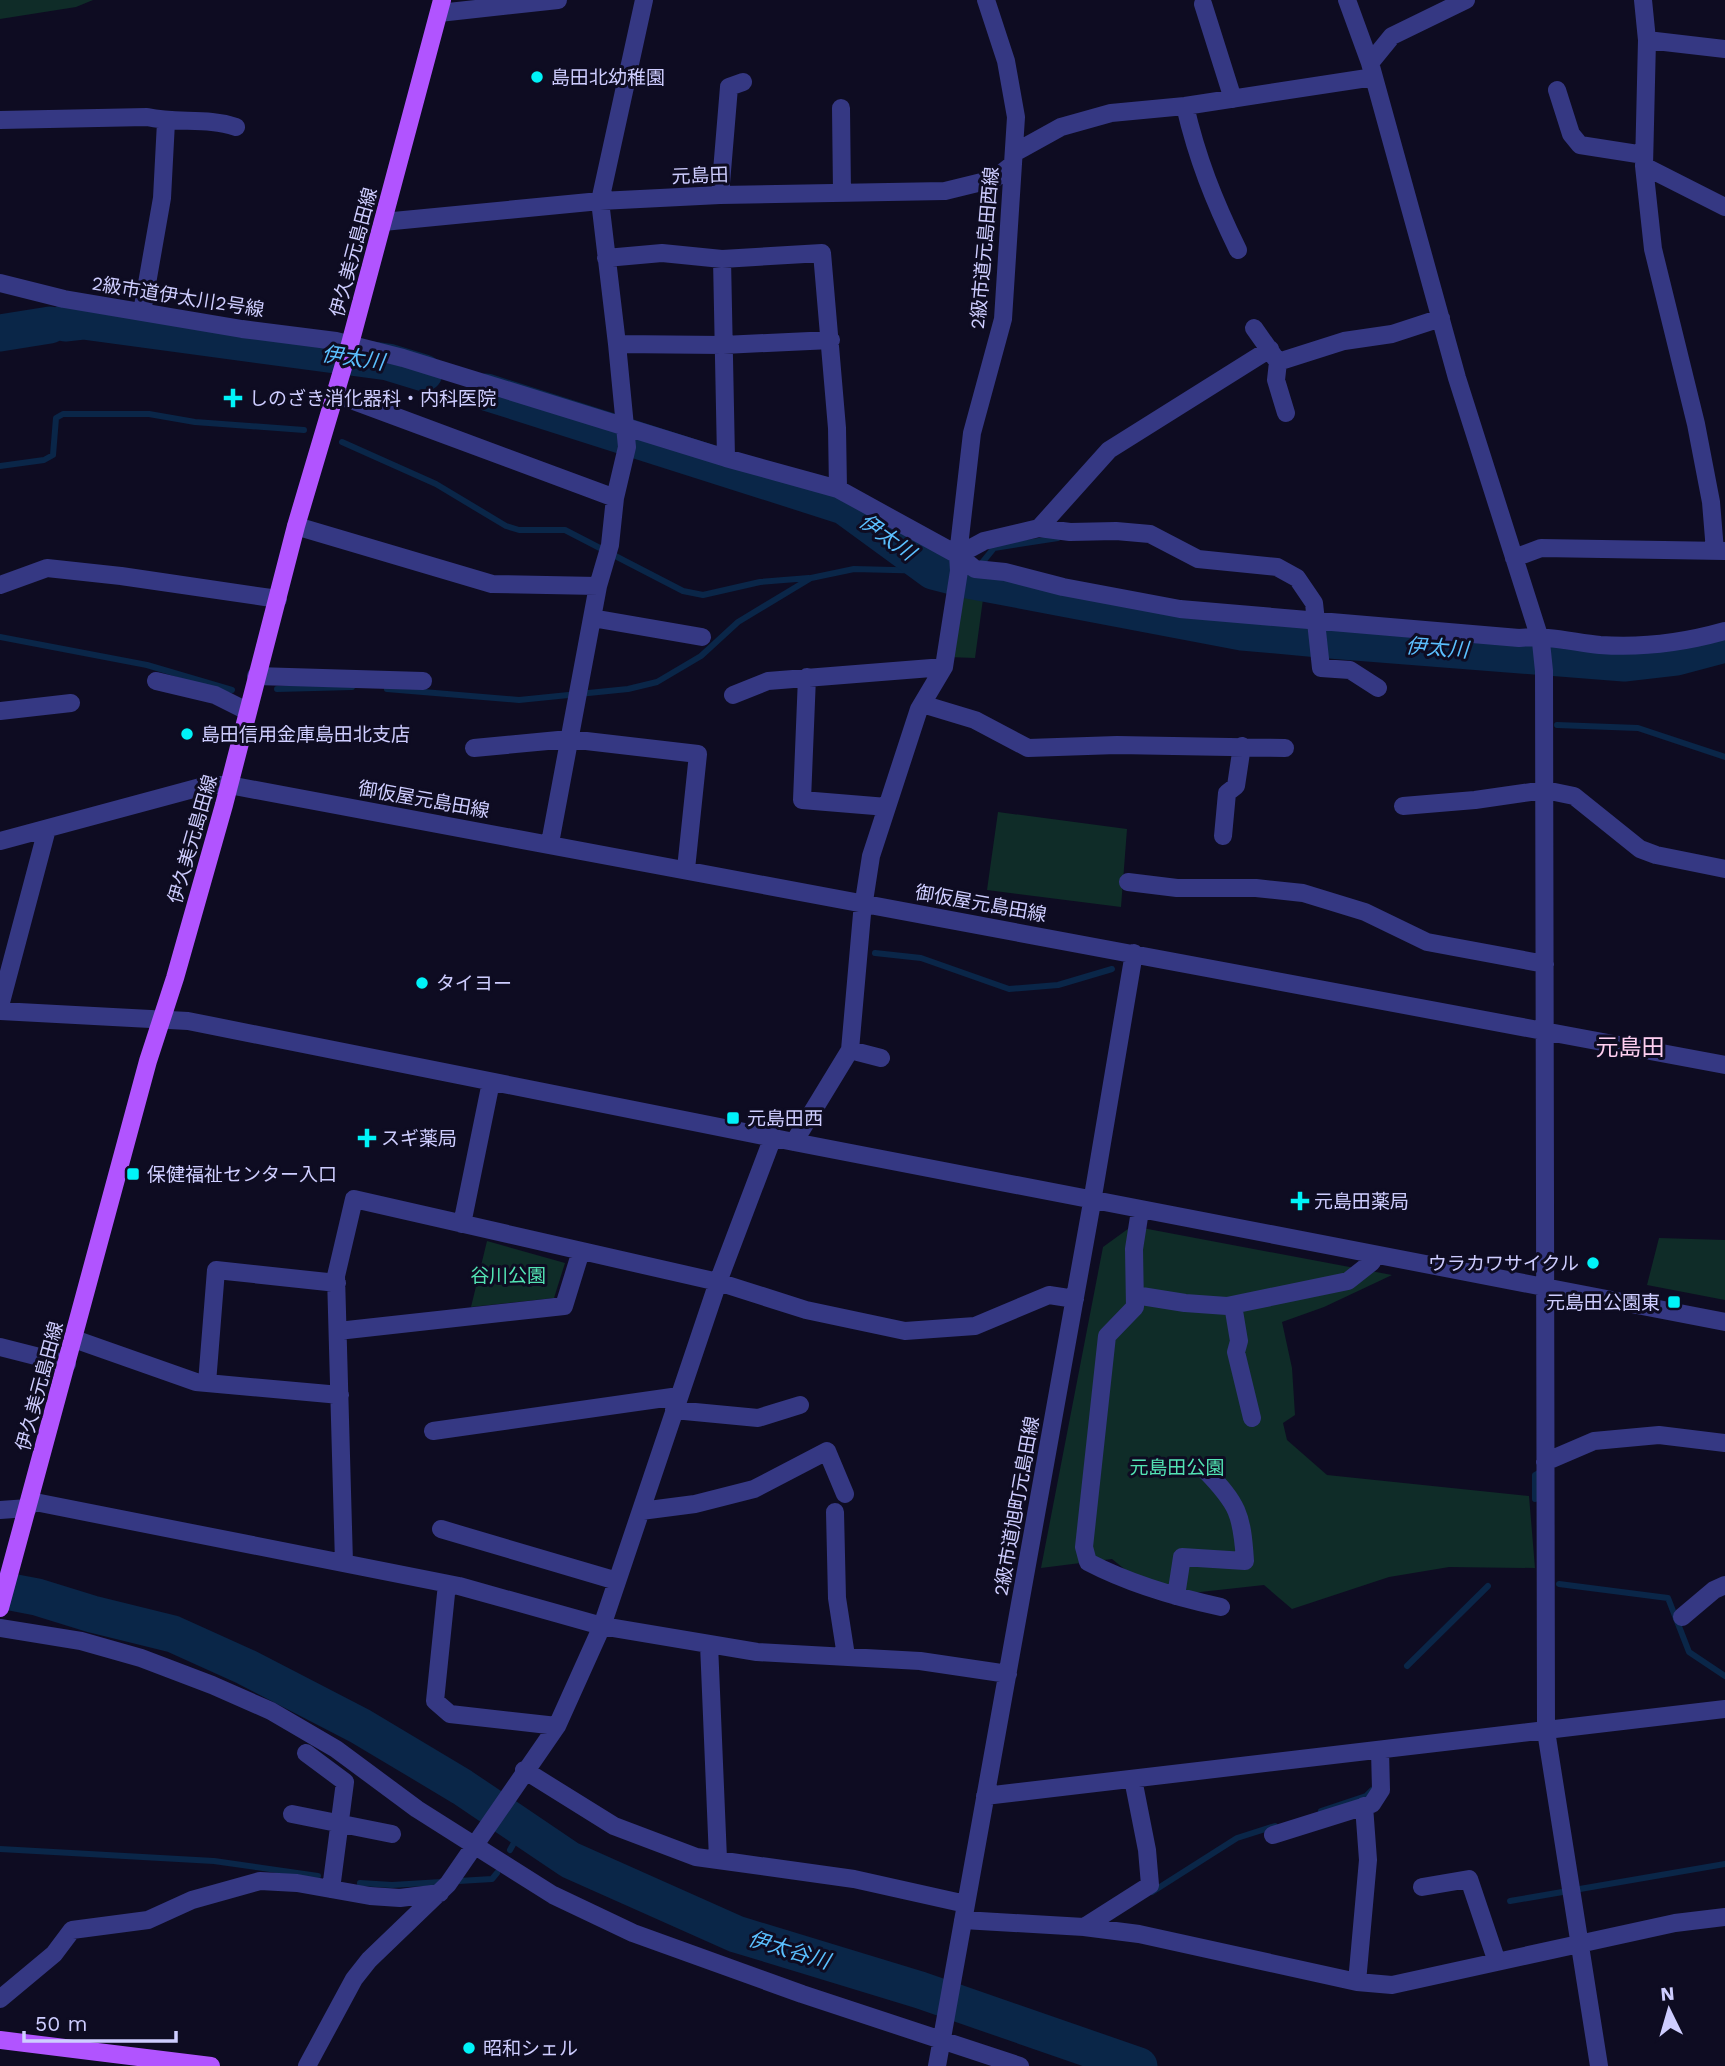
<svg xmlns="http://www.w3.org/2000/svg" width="1725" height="2066" viewBox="0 0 1725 2066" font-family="'Work Sans','Noto Sans JP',sans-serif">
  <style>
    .green { fill: #0f2c28 }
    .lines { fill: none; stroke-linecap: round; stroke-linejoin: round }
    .stream { stroke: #0a2648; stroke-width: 6 }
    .river { stroke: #0a2648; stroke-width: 37 }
    .minor { stroke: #353883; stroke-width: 18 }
    .major { stroke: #b154ff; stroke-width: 18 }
    .poi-dot { fill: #00f3f8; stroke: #0e0c22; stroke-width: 2.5 }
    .labels { text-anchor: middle; stroke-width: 6; stroke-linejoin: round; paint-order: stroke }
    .poi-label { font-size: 19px; fill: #cecdff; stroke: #0e0c22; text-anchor: start }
    .street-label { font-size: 19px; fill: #cecdff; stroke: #0e0c22 }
    .park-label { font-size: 19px; fill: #53e4b4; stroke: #0e0c22 }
    .water-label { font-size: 21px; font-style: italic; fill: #5bc0ff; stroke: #0e0c22 }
    .quarter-label { font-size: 23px; fill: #ffcff1; stroke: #0e0c22 }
  </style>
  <rect width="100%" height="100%" fill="#0e0c22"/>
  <path class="green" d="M 0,0 L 93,0 L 76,7 L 0,19 Z
    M 958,593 L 983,599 L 975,658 L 948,657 Z
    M 998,812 L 1127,829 L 1121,907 L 987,890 Z
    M 1132,1226 L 1392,1275 L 1324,1307 L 1282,1322 L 1292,1368 L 1295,1415 L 1283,1423 L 1287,1440 L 1327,1475 L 1529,1496 L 1535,1568 L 1449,1567 L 1389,1577 L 1292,1609 L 1264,1585 L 1182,1594 L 1138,1580 L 1112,1559 L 1041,1568 L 1103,1247 Z
    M 1659,1238 L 1725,1240 L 1725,1300 L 1647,1285 Z
    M 487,1241 L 565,1263 L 554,1298 L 471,1307 Z"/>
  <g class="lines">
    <path class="stream" d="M 342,442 L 436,484 L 506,526 L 519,530 L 565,530 L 683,591 L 703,595 L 760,582 L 809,578
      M 0,466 L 44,460 L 53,455 L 56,418 L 63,414 L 149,414 L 195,422 L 304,430
      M 968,580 L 994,548 L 1058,538
      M 0,637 L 147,665 L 232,690
      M 277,689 L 352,687
      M 387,689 L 519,700 L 628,689 L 657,682 L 701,656 L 738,622 L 811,578 L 854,569 L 933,571
      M 1557,725 L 1638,728 L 1725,757
      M 875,953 L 921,958 L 1009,989 L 1058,985 L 1112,969
      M 1535,1499 L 1535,1475 L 1542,1471
      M 1559,1584 L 1668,1598 L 1689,1652 L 1725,1676
      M 1407,1666 L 1488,1586
      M 1321,1811 L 1366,1796 L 1372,1790
      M 0,1849 L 214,1861 L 318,1876
      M 510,1850 L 522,1828
      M 360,1883 L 392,1885 L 492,1879 L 497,1873
      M 1152,1892 L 1237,1838 L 1275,1826
      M 1510,1901 L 1725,1864"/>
    <path class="river" d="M 65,323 L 83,321 L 388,362 L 424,373
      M 0,333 L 50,325
      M 486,392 L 844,506 L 933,571 L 968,580 L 1242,632 L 1330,640 L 1624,663 L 1676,657 L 1725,644
      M 0,1590 L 37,1597 L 92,1614 L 173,1634 L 246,1667 L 360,1726 L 462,1787 L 570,1860 L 736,1934 L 920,1990 L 1139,2066"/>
    <path class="minor" d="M 1347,0 L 1370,63 L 1457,378 L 1541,642 L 1544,671 L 1546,1731 L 1599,2066
      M 1643,0 L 1647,40 L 1644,166 L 1653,249 L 1696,424 L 1711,502 L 1715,551
      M 1203,4 L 1233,99
      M 439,13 L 558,0
      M 1647,40 L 1725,49
      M 1370,63 L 1392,36 L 1466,0
      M 1557,90 L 1571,134 L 1580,145 L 1644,155
      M 1185,106 C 1197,158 1214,201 1238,250
      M 841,108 L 842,193
      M 0,120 L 147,117 C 177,124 207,117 236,127
      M 1014,153 L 1061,127 L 1111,113 L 1185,106 L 1374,77
      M 1644,166 L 1725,207
      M 720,195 L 729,87 L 743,82
      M 383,222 L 600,201 L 720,195 L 945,191 L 994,179 L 1013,164
      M 606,258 L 662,253 L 722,259 L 822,253 L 837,428 L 838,489
      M 722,259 L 726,458
      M 0,283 L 64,299 L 242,329 L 336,341 L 403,358 L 726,458 L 838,489 L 958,555 L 975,569 L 1005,572 L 1063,587 L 1180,609 L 1519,638 C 1547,635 1572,642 1600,645 C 1641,648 1686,642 1725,631
      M 142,312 L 162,198 L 166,122
      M 1254,328 L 1278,362 L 1344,341 L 1392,334 L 1441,318
      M 617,344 L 723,345 L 831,340
      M 1278,362 L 1276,380 L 1286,413
      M 335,394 L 615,498
      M 296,526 L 492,584 L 598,586
      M 1039,528 L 1109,450 L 1270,349
      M 958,555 L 984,541 L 1039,528 L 1070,532 L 1116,531 L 1150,534 L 1198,559 L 1277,567 L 1297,578 L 1314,603 L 1321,668 L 1350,670 L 1378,688
      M 1514,558 L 1541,548 L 1725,551
      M 0,585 L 47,568 L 121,576 L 278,599
      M 592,618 L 702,637
      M 256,676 L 423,681
      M 807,677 L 802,800 L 887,807
      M 156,681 L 215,695 L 247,711
      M 733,695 L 768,681 L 944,667
      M 922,704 L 975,720 L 1028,748 L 1117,745 L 1285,748
      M 0,711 L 71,703
      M 474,748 L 569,739 L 698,754 L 686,869
      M 1403,806 L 1475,800 L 1545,790 L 1574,796 L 1640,849 L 1656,855 L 1725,869
      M 1223,836 L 1227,793 L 1236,786 L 1242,746
      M 0,841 L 208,785 L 229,785 L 1725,1065
      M 550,843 L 598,586 L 610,545 L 615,498 L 627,447 L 617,344 L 600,201 L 644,0
      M 1128,882 L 1177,888 L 1256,888 L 1303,893 L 1365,912 L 1427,942 L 1545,964
      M 0,1006 L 47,829
      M 0,1011 L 188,1021 L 794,1142 L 1725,1322
      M 850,1050 L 881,1058
      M 794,1142 L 850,1050 L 862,914 L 871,856 L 919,709 L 944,667 L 959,571 L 958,555 L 972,433 L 1003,319 L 1016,117 L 1006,61 L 986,0
      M 1139,1217 L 1134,1249 L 1135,1307 L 1107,1336 L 1084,1547 L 1088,1562 C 1130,1584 1175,1597 1221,1607
      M 462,1224 L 491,1082
      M 1135,1295 L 1185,1303 L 1227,1306 L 1348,1281 L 1372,1262
      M 1233,1305 L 1239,1341 L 1236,1352 L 1252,1418
      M 338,1331 L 564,1306 L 581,1251
      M 74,1339 L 196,1382 L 340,1395
      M 0,1347 L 67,1364
      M 207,1383 L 216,1270 L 337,1283
      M 674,1410 L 758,1418 L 800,1405
      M 433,1431 L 679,1396
      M 1545,1462 L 1594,1441 L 1659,1435 L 1725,1443
      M 30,1501 L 459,1586 L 602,1626 L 757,1652 L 920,1661 L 1008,1674
      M 0,1510 L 28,1508
      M 641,1511 L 695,1504 L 754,1489 L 827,1451 L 845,1494
      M 835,1512 L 837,1598 L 846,1656
      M 441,1529 L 617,1581
      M 344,1563 L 336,1276 L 354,1199 L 718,1282 L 806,1310 L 905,1331 L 975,1326 L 1049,1295 L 1075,1299
      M 447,1584 L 435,1701 L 450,1714 L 557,1726
      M 1176,1596 L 1182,1557 L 1245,1561 C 1242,1514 1238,1504 1205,1470
      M 1682,1617 L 1714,1590 L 1725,1585
      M 0,1628 L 81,1641 L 141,1658 L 212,1685 L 271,1711 L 336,1749 L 417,1809 L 553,1895 L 633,1933 L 802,1994 L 1020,2066
      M 709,1644 L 718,1859
      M 306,1753 L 345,1782 L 331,1889
      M 524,1770 L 614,1826 L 696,1857 L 854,1879 L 966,1904
      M 985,1796 L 1725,1709
      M 292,1814 L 392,1834
      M 1273,1835 L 1372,1804 L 1381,1790 L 1380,1750
      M 1422,1887 L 1469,1879 L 1497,1962
      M 963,1920 L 1084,1927 L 1139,1934 L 1357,1982 L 1392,1985 L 1675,1923 L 1725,1917
      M 1084,1927 L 1150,1885 L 1147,1850 L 1133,1779
      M 1357,1982 L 1368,1860 L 1364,1806
      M 0,1999 L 54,1954 L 72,1930 L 148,1920 L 192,1900 L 260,1881 L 297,1883 L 370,1896 L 400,1898 L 440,1893
      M 307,2066 L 354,1979 L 369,1960 L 448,1884 L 557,1726 L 602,1626 L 718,1282 L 773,1137
      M 937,2066 L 1091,1208 L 1134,953"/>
    <path class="major" d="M 0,1608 L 148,1061 L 175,978 L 224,805 L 296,526 L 350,344 L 442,0
      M 0,2040 L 211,2066"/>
  </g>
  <g class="poi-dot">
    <circle cx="537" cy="77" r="7"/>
    <path d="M229.5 387.5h7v7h7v7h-7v7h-7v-7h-7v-7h7z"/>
    <circle cx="187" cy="734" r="7"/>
    <circle cx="422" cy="983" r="7"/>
    <rect x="726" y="1111" width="14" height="14" rx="3.5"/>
    <path d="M363.5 1127.5h7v7h7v7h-7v7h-7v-7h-7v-7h7z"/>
    <rect x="126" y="1167" width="14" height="14" rx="3.5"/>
    <path d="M1296.5 1190.5h7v7h7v7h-7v7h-7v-7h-7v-7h7z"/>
    <circle cx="1593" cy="1263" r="7"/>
    <rect x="1667" y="1295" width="14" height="14" rx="3.5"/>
    <circle cx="469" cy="2048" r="7"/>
  </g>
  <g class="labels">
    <g class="poi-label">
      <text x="551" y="84">島田北幼稚園</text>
      <text x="249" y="405">しのざき消化器科・内科医院</text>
      <text x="201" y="741">島田信用金庫島田北支店</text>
      <text x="436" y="990">タイヨー</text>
      <text x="747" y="1125">元島田西</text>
      <text x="381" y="1145">スギ薬局</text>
      <text x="147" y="1181">保健福祉センター入口</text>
      <text x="1314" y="1208">元島田薬局</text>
      <text x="1579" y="1270" text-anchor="end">ウラカワサイクル</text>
      <text x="1660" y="1309" text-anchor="end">元島田公園東</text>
      <text x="483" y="2055">昭和シェル</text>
    </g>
    <g class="street-label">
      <text transform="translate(700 175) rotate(-2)" y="7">元島田</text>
      <text transform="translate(984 248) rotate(-85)" y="7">2級市道元島田西線</text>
      <text transform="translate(353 252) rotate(-75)" y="7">伊久美元島田線</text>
      <text transform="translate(178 296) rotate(9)" y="7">2級市道伊太川2号線</text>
      <text transform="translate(424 799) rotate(10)" y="7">御仮屋元島田線</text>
      <text transform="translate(192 839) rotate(-74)" y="7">伊久美元島田線</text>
      <text transform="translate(981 903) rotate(10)" y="7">御仮屋元島田線</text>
      <text transform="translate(39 1386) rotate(-75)" y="7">伊久美元島田線</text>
      <text transform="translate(1016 1506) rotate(-80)" y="7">2級市道旭町元島田線</text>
    </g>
    <g class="park-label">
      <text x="508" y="1282">谷川公園</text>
      <text x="1177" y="1474">元島田公園</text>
    </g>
    <g class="water-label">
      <text transform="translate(353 358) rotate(8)" y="7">伊太川</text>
      <text transform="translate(887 537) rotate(36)" y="7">伊太川</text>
      <text transform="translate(1437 648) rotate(4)" y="7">伊太川</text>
      <text transform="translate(789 1950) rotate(17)" y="7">伊太谷川</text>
    </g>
    <g class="quarter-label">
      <text x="1630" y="1055">元島田</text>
    </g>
  </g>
  <g transform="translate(1669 2010) rotate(355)" stroke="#0e0c22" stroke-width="5" paint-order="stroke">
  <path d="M0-5L12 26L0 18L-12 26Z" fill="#cecdff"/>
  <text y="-10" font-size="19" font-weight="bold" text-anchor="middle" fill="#cecdff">N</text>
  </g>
  <path d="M24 2031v10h152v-10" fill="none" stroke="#cecdff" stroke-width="3.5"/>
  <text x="35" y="2031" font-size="21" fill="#cecdff" stroke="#0e0c22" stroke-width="5" paint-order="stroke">50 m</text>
</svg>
